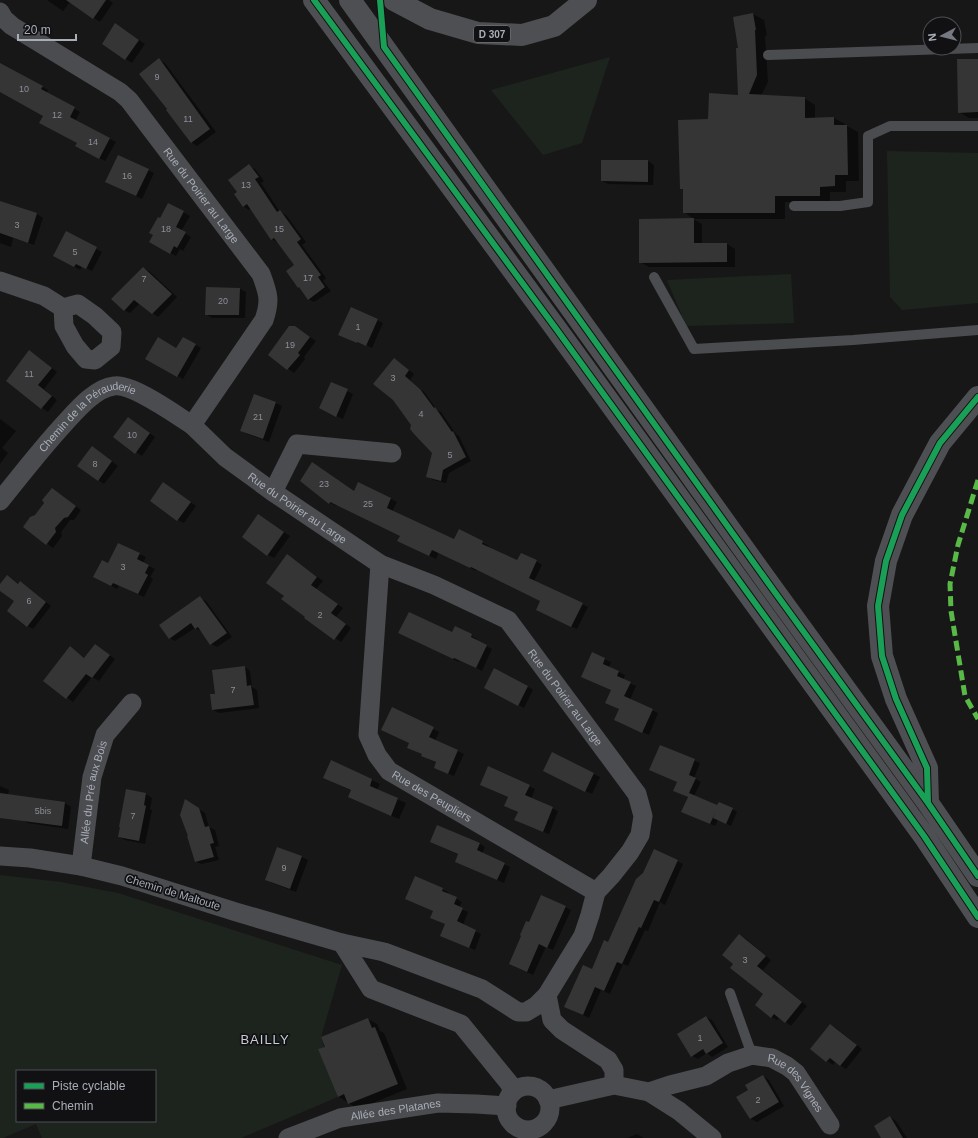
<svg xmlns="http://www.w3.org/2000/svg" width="978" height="1138" viewBox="0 0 978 1138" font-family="Arial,sans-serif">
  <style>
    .green { fill: #1d241e; fill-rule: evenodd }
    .shadow { fill: #0007 }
    .building { fill: #353536 }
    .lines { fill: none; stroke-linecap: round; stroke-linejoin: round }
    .service { stroke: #4b4c50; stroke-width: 10 }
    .minor { stroke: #4b4c50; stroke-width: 19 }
    .primary { stroke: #4d4f52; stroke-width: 22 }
    .quiet { stroke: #58b947; stroke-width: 5; stroke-dasharray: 10 5; stroke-linecap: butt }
    .cycleway-casing { stroke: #111113; stroke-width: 8 }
    .cycleway { stroke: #1a9f57; stroke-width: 6 }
    .labels { text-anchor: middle; stroke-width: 3.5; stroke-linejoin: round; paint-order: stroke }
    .number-label { font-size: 9px; fill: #8b8f98 }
    .shield { fill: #111113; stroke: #7b7e86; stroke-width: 1 }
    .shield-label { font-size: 10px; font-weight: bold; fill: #a8adb8 }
    .street-label { font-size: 11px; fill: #a8adb8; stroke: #111113 }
    .quarter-label { font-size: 13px; letter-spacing: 1px; fill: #c9ccd4; stroke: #111113 }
  </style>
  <rect width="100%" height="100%" fill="#171717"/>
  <path class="green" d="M 610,57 L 582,143 L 543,155 L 491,90 Z
    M 887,151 L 978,153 L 978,303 L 902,310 L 890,297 Z
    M 791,274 L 794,323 L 686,326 L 667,280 Z
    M 0,875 L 61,882 L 118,893 L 342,965 L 321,1037 L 338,1097 L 241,1138 L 42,1138 L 36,1124 L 3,1138 L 0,1138 ZM 17,1071 L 155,1071 L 155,1121 L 17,1121 Z"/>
  <path class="shadow" d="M 47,0 L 109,0 L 113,3 L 100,22 L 70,2 L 63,11 Z
    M 753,14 L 764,20 L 767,35 L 765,36 L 768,82 L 761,96 L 804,98 L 815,105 L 815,118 L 834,118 L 845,124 L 845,126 L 847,126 L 858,132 L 859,181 L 846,181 L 846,192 L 830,192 L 830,201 L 785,202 L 785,219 L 694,219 L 684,212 L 684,190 L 681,188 L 708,120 L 739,96 L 739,49 Z
    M 122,28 L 145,44 L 132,63 L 103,44 Z
    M 159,60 L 165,63 L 216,132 L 197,146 L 191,142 Z
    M 978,60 L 978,118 L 969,118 L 959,112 Z
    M 0,64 L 48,90 L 47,93 L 80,112 L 75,121 L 116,142 L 105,161 L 82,149 L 78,142 L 44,115 L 0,89 Z
    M 648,161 L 654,165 L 653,185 L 608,184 L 602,181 Z
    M 249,166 L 255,169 L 264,181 L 261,183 L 280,212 L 286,215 L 306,242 L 302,245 L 326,278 L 323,281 L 331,291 L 314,302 L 308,299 L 302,289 L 298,287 L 295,266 L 278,243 L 272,239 L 251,208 L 249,210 L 243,206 L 238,192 Z
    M 148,170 L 154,173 L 142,199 L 107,182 Z
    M 0,202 L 37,214 L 43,218 L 34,245 L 13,238 L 11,247 L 0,243 Z
    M 169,204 L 190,216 L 181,231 L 191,237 L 183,251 L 180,249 L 176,256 L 150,242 Z
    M 693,219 L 702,224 L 702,244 L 727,244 L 735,249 L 735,267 L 649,267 L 640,262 Z
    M 66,233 L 102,252 L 92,271 L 82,266 L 80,270 L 60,259 Z
    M 143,268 L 149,271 L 177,297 L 158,317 L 140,303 L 130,313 L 124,310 Z
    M 240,289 L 246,292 L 245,318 L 212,318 L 206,314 Z
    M 377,320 L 383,323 L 372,348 L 364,344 L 363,345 L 346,338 Z
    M 295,327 L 316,341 L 304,357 L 305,359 L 294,373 L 269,355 Z
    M 183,338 L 201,348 L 183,379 L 147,358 L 177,349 Z
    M 35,355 L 57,372 L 44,389 L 57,400 L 48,412 L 42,408 L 7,380 Z
    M 400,363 L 414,374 L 410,380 L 425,393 L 437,410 L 441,412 L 456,434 L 459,436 L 471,461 L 449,473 L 446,483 L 433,480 L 427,476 L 433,453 L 412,425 Z
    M 331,383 L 353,394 L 343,419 L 326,411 Z
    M 254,395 L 276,403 L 282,406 L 269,442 L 247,434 L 242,431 Z
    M 0,419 L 16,431 L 2,448 L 8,453 L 0,464 Z
    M 134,422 L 155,437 L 142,456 L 115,437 Z
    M 98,451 L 118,466 L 104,484 L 98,480 Z
    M 301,480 L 354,492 L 359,483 L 397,502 L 392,512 L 454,540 L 459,530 L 489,546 L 488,548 L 517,562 L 536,561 L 542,565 L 534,581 L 588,607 L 577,629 L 543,613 L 541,601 L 477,569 L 476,571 L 439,552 L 436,559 L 405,544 L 401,536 L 337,505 L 336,506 L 330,503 Z
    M 169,487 L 196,506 L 184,523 L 178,520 Z
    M 52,489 L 81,510 L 74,520 L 70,520 L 61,532 L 62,536 L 53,548 L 24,527 L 36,516 Z
    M 264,519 L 290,536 L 274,558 L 268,555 Z
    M 119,544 L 146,557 L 143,563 L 155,569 L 150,577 L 153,579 L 144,597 L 119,585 L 117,589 L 100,580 Z
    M 293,559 L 323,581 L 316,589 L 343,608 L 336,617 L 351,628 L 341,642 L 305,618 L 306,617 L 285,596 Z
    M 7,576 L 19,584 L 20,583 L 26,586 L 51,606 L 33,629 L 27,626 L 15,601 L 0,589 L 0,585 Z
    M 200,598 L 206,601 L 232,637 L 217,647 L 211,644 L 201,631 L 195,628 L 175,641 L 169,638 Z
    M 456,627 L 477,639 L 476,641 L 492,649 L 482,671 L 460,660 L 459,662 L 399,633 L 453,634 Z
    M 70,648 L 85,658 L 101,649 L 115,659 L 99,681 L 92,677 L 73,702 L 44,681 Z
    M 592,654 L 611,662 L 609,667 L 625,675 L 623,680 L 636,686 L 630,700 L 658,713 L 649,735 L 621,723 L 620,709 L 607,703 L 612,690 Z
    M 245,667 L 250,671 L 252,687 L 257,690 L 259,708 L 219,713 L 213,710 L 216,695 Z
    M 528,687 L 533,690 L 524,708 L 491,691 Z
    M 392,709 L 439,732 L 435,741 L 464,754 L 454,776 L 441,771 L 437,763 L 428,759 L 410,743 Z
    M 661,746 L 700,763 L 694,778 L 701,782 L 694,796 L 718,807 L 732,809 L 737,812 L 731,826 L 718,820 L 715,826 L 682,812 L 688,797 L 674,791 L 678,782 Z
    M 553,754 L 600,777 L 592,794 L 550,774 Z
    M 331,761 L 372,780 L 380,784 L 377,790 L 406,803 L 399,819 L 357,801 L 352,791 L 324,778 Z
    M 481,785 L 529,786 L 535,789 L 531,799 L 558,811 L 549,834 L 521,823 L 519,813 L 505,806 L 509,798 Z
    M 0,786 L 9,790 L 8,795 L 65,803 L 71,807 L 68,829 L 28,823 L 22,820 L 0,816 Z
    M 127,790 L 146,794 L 152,798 L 150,809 L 152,810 L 145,844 L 125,840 L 119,837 Z
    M 185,801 L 205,813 L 209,827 L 215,830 L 219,846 L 215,847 L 219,860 L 201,864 L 195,861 Z
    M 431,842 L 479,843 L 485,847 L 482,854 L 510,867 L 504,883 L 462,865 L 456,862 L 459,855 Z
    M 278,848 L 302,857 L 308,860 L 296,892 L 272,883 L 266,879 Z
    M 677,861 L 683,864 L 665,905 L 660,902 L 648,931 L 645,930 L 628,966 L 623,964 L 610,994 L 601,990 L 589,1018 L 572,1010 L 592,970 L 608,943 Z
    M 442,889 L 448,892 L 447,894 L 462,902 L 459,908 L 468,912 L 463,925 L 481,934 L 475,950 L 447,938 L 446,924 L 431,917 Z
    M 565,907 L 571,910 L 553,950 L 546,947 L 533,975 L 516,967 L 529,924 Z
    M 739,935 L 745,938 L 771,960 L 763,970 L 807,1006 L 791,1026 L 780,1018 L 777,1020 L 771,1017 L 765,994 Z
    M 706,1017 L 712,1020 L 728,1047 L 712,1057 L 707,1053 L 698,1059 L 692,1056 Z
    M 368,1019 L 377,1024 L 380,1031 L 384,1033 L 407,1089 L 358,1109 L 339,1097 L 320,1050 L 326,1047 Z
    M 830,1025 L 836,1028 L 862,1049 L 846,1069 L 835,1062 L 833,1065 L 811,1049 Z
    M 763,1076 L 769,1080 L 784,1106 L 757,1122 L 751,1119 L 738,1097 L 749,1090 Z
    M 890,1117 L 896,1121 L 907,1138 L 883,1138 Z
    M 637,1134 L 644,1138 L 627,1138 Z"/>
  <path class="building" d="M 66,0 L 106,0 L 93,19 Z
    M 753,13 L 756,30 L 755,30 L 757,75 L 749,94 L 805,97 L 805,118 L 834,117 L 834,125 L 847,125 L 848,175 L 835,175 L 835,186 L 820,187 L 820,196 L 775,196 L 775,213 L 683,213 L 683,189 L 680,189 L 678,120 L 708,119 L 709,93 L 738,95 L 736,48 L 738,48 L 733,17 Z
    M 115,23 L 139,40 L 125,60 L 102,44 Z
    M 159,58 L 210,129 L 191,143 L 166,110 L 167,109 L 139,74 Z
    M 957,59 L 978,59 L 978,112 L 958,113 Z
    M 0,63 L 43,86 L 41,89 L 75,107 L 70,117 L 110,138 L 99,159 L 75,146 L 77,143 L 39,123 L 43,116 L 0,92 Z
    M 118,155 L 149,169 L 136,196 L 105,182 Z
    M 601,160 L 648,160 L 648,182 L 601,181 Z
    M 249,164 L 259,177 L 255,179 L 277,212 L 280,210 L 301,239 L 297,242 L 321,275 L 318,277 L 325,287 L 308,300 L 299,287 L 298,288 L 286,271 L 294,265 L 274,238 L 271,240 L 247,204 L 243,207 L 234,194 L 237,192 L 228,180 Z
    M 0,201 L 37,213 L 28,243 L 0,233 Z
    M 168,203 L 184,211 L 176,227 L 186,232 L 177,248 L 174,246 L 170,254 L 149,242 L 153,235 L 149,233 L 158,217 L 160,218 Z
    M 694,218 L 694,243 L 727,243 L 727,262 L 639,263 L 639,219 Z
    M 66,231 L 97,247 L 86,269 L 76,264 L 74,267 L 53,256 Z
    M 143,267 L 172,294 L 152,314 L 134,300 L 124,311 L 111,299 Z
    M 206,287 L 240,288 L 239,315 L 205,315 Z
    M 351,307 L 378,319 L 366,346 L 357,342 L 357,343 L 338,335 Z
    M 289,326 L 295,326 L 310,337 L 298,353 L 300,355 L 287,370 L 268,355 Z
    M 158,337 L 176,348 L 183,337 L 196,344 L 177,377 L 145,359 Z
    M 29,350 L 52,368 L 38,385 L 52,396 L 41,409 L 6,381 Z
    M 394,358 L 409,370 L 405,376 L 420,389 L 434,408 L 435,407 L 452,432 L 453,431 L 466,457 L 443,470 L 441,481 L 426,477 L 432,453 L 414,434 L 410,429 L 411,425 L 393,400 L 373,384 Z
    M 331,382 L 348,389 L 336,417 L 319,408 Z
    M 254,394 L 276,402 L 263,439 L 240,431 Z
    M 128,417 L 150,433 L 135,454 L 113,437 Z
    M 92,446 L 112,461 L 98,481 L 77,466 Z
    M 312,462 L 354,491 L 358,482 L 391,498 L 387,508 L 454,539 L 459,529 L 483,541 L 482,544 L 517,560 L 521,553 L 537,560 L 529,578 L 583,603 L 571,627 L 536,610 L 540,601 L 471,567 L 470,568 L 432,550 L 429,556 L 397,541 L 400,536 L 330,502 L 329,504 L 300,481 Z
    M 163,482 L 191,502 L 177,521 L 150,501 Z
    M 52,488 L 76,506 L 68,517 L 64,518 L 55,528 L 56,532 L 46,545 L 23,527 L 30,517 L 35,515 L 44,503 L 42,500 Z
    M 258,514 L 284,532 L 267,556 L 242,537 Z
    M 118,543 L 140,553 L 137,559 L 149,565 L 145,573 L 148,575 L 138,594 L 113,583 L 111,586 L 93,577 L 102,560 L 108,563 Z
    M 287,554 L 317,577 L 311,585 L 338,604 L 331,613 L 346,624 L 334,640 L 304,618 L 305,617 L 281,599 L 284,596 L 266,583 Z
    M 7,575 L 18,584 L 20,581 L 46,602 L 27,627 L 7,611 L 14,601 L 0,591 L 0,584 Z
    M 200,596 L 227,633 L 210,645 L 198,627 L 195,629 L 191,623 L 169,639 L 159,625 Z
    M 409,612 L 452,632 L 455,626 L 472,634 L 471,637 L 487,645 L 476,668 L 454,658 L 453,659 L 398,633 Z
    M 95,644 L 110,655 L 92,678 L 86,674 L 66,699 L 43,681 L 70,646 L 84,658 Z
    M 592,652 L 605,658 L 603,664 L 619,671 L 617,676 L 631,682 L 624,696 L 653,709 L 642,733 L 614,720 L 619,709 L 605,703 L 611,690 L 581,677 Z
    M 245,666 L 247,686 L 251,685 L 254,705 L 212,710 L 210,694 L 215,694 L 212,670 Z
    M 494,668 L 528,686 L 518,706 L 484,688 Z
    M 392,707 L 434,727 L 429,737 L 458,750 L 448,774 L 434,768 L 436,762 L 421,756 L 422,754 L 407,748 L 409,743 L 381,730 Z
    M 660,745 L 695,759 L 689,775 L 696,778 L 689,793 L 717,805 L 719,802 L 733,808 L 726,824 L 713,818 L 715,813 L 710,824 L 681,812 L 688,797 L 673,791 L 677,782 L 649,770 Z
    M 552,752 L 594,773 L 585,792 L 543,771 Z
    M 331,760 L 372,779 L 370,786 L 398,798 L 391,816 L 348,797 L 351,790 L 323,778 Z
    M 488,766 L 530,785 L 525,795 L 553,807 L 543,832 L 514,820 L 518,812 L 504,806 L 508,797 L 480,785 Z
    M 126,789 L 146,793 L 144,805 L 146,806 L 139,841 L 118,837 L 120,827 L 119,827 Z
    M 0,793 L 65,802 L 62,826 L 0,818 Z
    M 185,799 L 199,808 L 205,827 L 209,826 L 214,843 L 210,844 L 214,857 L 195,862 L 187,836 L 188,836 L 180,815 Z
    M 437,825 L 480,843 L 477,850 L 505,863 L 497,880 L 455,862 L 458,854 L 430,842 Z
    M 277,847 L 302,856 L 290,889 L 265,880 Z
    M 654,849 L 678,860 L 659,902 L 654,900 L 641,928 L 639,927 L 622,964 L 617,962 L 604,991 L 595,987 L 583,1015 L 564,1007 L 583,965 L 592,969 L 604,940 L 608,942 L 636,879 L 643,873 Z
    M 415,876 L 443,888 L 442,891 L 457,897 L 454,904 L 463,908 L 457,921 L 476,930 L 469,948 L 440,936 L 445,924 L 430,918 L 433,911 L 405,899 Z
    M 541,895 L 566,906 L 547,948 L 539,944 L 527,972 L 509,964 L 521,936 L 520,935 L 526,921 L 529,922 Z
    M 739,934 L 766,956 L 757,966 L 802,1002 L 785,1023 L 774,1014 L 771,1018 L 755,1005 L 763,994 L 730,968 L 733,964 L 722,955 Z
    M 706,1016 L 723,1043 L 706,1054 L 703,1049 L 691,1057 L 677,1034 Z
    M 368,1018 L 372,1028 L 375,1027 L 398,1084 L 348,1104 L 344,1094 L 338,1097 L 318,1049 L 325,1047 L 321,1037 Z
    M 830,1024 L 857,1045 L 840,1066 L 830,1058 L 826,1062 L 810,1049 Z
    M 763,1075 L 779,1102 L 750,1119 L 736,1097 L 748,1090 L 745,1085 Z
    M 890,1116 L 903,1138 L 881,1138 L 874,1126 Z"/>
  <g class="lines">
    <path class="service" d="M 768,55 L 978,48
      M 794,206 L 840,206 L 868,202 L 868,136 L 890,126 L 978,126
      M 654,277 L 694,349 L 853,340 L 978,330
      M 730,993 L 752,1055"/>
    <g class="minor">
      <path id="s1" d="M 0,12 L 4,19 L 12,26 L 120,92 L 129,100 L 261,274 C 268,293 271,300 264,320 L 192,425 L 225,457 L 273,492 L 380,564 L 434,585 L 508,620 L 637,794 L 643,816 L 640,835 L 630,852 L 611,876 L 596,892 L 590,915 L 583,936 L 547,995 L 536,1006 L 526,1012 L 518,1012 L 482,989 L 384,952 L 342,943 L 236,912 L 122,876 L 81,866 L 30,858 L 0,856"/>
      <path d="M 0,281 L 44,296 L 63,308 L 78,304 L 95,316 L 112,332 L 111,347 L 95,360 L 86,359 L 75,346 L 64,326 L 63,308"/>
      <path d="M 273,492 L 297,444 L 392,453"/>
      <path id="s2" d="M 0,501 C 21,475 41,449 64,424 C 76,411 95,388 114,386 C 132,383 176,415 192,425"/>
      <path id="s3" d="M 380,564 L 368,735 L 377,755 L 389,771 L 596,892"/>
      <path id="s4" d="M 81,866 L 92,777 L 105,735 L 132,703"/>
      <path d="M 342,943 L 371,989 L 461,1024 L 509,1083 L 513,1092"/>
      <path d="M 547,995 L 552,1020 L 562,1030 L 608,1060 L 614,1070 L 614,1085"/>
      <circle cx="528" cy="1108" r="22"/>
      <path id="s5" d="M 649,1092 L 670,1085 L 706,1076 L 728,1063 L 752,1055 L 772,1058 L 787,1066 L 796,1073 L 830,1125"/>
      <path d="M 548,1100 L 614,1085 L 649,1092 L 679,1111 L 712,1138"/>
      <path id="s6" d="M 288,1138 L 340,1118 L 438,1103 L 476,1104 L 507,1106"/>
    </g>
    <path class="primary" d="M 314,0 L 557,330 L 924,836 L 978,917
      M 350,0 L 774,591 L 928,803 L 978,876
      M 394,0 L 430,19 L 478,33 L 522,35 L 554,26 L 586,0
      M 928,803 L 927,768 L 896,699 L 882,656 L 878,606 L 886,561 L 902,515 L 940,443 L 978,397"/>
    <path class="quiet" d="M 978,480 L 958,545 L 950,584 L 951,611 L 965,696 L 978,719"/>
    <g class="cycleway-casing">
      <path id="cycleway" d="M 314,0 L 557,330 L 924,836 L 978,917
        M 380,0 L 384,47 L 774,591 L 928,803 L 978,876
        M 928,803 L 927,768 L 896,699 L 882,656 L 878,606 L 886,561 L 902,515 L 940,443 L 978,397"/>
    </g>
    <use href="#cycleway" class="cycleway"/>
  </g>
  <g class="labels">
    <g class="number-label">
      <text x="157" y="80">9</text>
      <text x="24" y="92">10</text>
      <text x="57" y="118">12</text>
      <text x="188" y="122">11</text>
      <text x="93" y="145">14</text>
      <text x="127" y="179">16</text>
      <text x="246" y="188">13</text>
      <text x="17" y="228">3</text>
      <text x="166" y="232">18</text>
      <text x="279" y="232">15</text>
      <text x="75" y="255">5</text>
      <text x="308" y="281">17</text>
      <text x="144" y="282">7</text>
      <text x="223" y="304">20</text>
      <text x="358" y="330">1</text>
      <text x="290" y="348">19</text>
      <text x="29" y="377">11</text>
      <text x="393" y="381">3</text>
      <text x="421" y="417">4</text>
      <text x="258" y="420">21</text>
      <text x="132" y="438">10</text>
      <text x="450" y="458">5</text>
      <text x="95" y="467">8</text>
      <text x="324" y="487">23</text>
      <text x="368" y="507">25</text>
      <text x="123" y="570">3</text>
      <text x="29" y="604">6</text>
      <text x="320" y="618">2</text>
      <text x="233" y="693">7</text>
      <text x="43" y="814">5bis</text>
      <text x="133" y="819">7</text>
      <text x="284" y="871">9</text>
      <text x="745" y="963">3</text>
      <text x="700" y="1041">1</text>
      <text x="758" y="1103">2</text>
    </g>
    <rect class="shield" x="474" y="26" width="36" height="16" rx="3"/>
    <g class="shield-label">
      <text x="492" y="38">D 307</text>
    </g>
    <g class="street-label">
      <text dy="4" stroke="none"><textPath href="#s1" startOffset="277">Rue du Poirier au Large</textPath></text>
      <text dy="4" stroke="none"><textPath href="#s2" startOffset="126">Chemin de la Pérauderie</textPath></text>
      <text dy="4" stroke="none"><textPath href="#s1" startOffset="685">Rue du Poirier au Large</textPath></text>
      <text dy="4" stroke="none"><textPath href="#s1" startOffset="1021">Rue du Poirier au Large</textPath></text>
      <text dy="4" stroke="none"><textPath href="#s4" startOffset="75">Allée du Pré aux Bois</textPath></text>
      <text dy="4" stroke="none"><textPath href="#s3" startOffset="263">Rue des Peupliers</textPath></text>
      <text transform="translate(173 892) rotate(17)" y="4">Chemin de Maltoute</text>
      <text dy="4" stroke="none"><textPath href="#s5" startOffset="165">Rue des Vignes</textPath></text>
      <text dy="4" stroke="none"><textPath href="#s6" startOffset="112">Allée des Platanes</textPath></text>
    </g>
    <g class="quarter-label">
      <text x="265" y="1044">BAILLY</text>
    </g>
  </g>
  <rect x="16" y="1070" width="140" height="52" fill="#111113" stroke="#4d4f55"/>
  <rect x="24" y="1083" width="20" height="6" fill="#1a9f57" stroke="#4d4f55"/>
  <text x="52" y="1090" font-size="12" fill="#a8adb8">Piste cyclable</text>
  <rect x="24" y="1103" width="20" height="6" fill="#58b947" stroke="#4d4f55"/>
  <text x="52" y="1110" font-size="12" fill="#a8adb8">Chemin</text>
  <g transform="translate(942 36) rotate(263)"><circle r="19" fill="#111113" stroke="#4d4f55"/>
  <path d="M0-3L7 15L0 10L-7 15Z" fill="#757880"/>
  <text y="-6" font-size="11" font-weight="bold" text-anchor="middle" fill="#a8adb8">N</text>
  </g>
  <path d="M18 34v6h58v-6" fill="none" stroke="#a8adb8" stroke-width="2"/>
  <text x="24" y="34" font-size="12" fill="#a8adb8" stroke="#111113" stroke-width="3" paint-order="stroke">20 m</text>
</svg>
